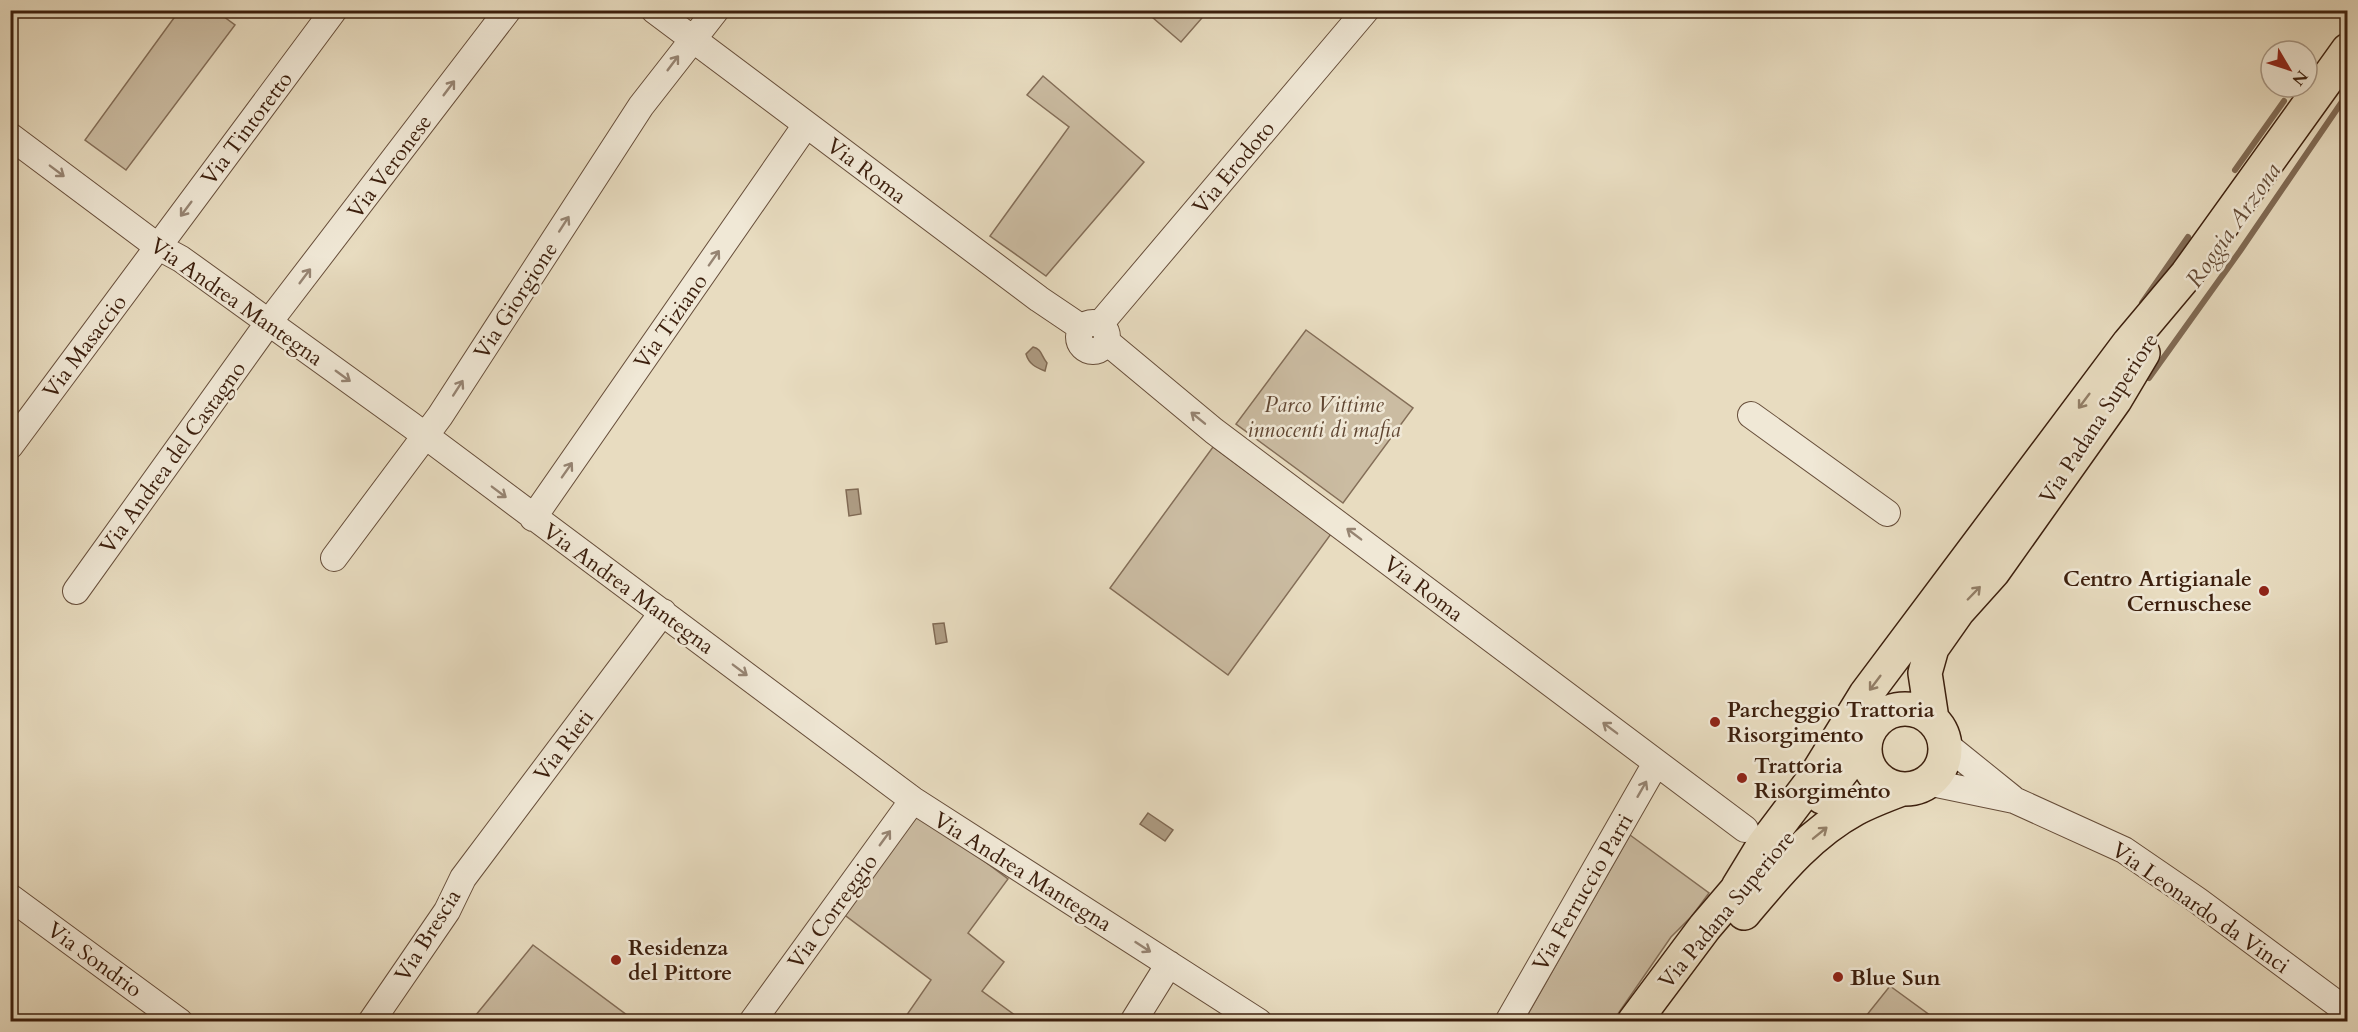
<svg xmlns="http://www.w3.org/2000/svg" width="2358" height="1032" viewBox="0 0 2358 1032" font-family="Cardo,serif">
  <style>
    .green { fill: #cbbca2; stroke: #846e58; stroke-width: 1.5 }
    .water { fill: #ae9c83; stroke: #806a54; stroke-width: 1.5 }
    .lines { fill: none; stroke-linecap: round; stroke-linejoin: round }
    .stream { stroke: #806a54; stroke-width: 6 }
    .minor-casing { stroke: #674e3a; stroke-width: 28 }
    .major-casing { stroke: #3c1f0d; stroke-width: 36 }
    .minor { stroke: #f0e8d6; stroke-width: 26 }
    .major { stroke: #e8dcc0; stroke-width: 33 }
    .oneway { stroke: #968472 }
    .oneway2 { stroke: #927e66 }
    .poi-dot { fill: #8f2418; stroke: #f0e8d6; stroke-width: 2 }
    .labels { text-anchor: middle; stroke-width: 5; stroke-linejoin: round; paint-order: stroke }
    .street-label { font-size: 22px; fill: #3c1f0d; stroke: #f0e8d6 }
    .park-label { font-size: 22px; font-style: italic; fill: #604632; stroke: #f0e8d6 }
    .poi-label { font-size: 22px; font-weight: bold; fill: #3c1f0d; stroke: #f0e8d6; text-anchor: start }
    .water-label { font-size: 24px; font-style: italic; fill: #644b36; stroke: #f0e8d6 }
  </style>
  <rect width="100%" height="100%" fill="#e8dcc0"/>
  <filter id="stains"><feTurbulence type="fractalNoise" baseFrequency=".00333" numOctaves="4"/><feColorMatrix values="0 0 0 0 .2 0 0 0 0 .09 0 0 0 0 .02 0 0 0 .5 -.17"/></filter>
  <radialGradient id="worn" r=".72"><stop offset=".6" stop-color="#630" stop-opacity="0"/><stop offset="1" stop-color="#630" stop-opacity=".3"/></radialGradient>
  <path class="green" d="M 179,11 L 226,11 L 223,16 L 235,25 L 126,170 L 85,140 Z
    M 1145,11 L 1208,11 L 1181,42 Z
    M 1043,76 L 1144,162 L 1046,276 L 990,236 L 1069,127 L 1027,95 Z
    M 1306,330 L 1413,408 L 1343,503 L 1236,424 Z
    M 1213,447 L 1331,534 L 1228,675 L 1110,588 Z
    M 916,810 L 1008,879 L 968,933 L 1004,962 L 982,991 L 1023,1021 L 908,1021 L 904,1019 L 931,980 L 842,913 Z
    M 1630,835 L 1709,893 L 1692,916 L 1671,937 L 1613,1021 L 1524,1021 Z
    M 533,945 L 635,1021 L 471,1021 Z
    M 1890,986 L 1938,1021 L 1862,1021 Z"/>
  <path class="water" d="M 1033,347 C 1042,349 1041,356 1047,363 L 1045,371 C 1035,367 1029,364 1026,354 Z
    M 858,489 L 861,514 L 849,516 L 846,490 Z
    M 944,623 L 947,642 L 936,644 L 933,624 Z
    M 1148,813 L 1173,830 L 1165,841 L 1140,824 Z"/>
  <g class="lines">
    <path class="stream" d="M 2235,170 L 2284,101
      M 2142,303 L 2188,237
      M 2149,378 L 2240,251 L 2348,93"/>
    <g class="minor-casing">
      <path id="minor" d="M 654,10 L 1039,299 L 1082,328
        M 10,136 L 157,246 L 181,259 L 411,425 L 913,800 L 1259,1022
        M1079 337a14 14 0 1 1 28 0a14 14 0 1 1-28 0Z
        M 1100,324 L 1366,10
        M 1107,342 L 1214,431 L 1745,829
        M 1751,415 L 1887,513
        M 10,446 L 334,10
        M 533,518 L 806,125
        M 334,558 L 440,416 L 641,106 L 716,10
        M 76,591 L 269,322 L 508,10
        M 1945,744 L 2012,798
        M 1927,782 L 2014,800 L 2124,850 L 2197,900 L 2348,1012
        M 10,897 L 180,1022
        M 371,1022 L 447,911 L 463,878 L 663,612
        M 752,1022 L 913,800
        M 1133,1022 L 1169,964
        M 1508,1022 L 1656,763"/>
    </g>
    <g class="major-casing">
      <path id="major" d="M1865 749a40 40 0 1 1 80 0a40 40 0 1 1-80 0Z
        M 1932,719 L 1925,673 L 1932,648 L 1958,611 L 1993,572 L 2115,400 L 2143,353
        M 1822,797 L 1865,742
        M 1738,887 L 1763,846 L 1815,777 L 1866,694 L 2129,343 L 2187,274 L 2348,50
        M 1744,913 C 1777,874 1809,834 1855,809 C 1870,801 1886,795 1902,789
        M 1634,1022 L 1705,927 L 1752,872"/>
    </g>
    <use href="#minor" class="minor"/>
    <use href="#major" class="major"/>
  </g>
  <defs><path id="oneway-shaft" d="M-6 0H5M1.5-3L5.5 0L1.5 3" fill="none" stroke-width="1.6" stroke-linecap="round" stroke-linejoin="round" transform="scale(1.5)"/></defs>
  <g class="oneway">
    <use href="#oneway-shaft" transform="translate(673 63) rotate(-53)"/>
    <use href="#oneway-shaft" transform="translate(449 88) rotate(-53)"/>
    <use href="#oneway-shaft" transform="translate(57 171) rotate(37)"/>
    <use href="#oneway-shaft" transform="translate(186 209) rotate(127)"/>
    <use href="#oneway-shaft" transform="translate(564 224) rotate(-57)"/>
    <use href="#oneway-shaft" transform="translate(714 258) rotate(-55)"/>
    <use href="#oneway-shaft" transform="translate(305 276) rotate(-53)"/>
    <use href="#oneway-shaft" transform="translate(343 376) rotate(36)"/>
    <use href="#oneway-shaft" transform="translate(458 388) rotate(-57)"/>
    <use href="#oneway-shaft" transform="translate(1198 418) rotate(-141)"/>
    <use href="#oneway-shaft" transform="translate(567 470) rotate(-55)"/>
    <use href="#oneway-shaft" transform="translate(499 492) rotate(37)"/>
    <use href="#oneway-shaft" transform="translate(1354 534) rotate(-143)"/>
    <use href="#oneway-shaft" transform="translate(740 670) rotate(37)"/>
    <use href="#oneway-shaft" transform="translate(1610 728) rotate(-143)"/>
    <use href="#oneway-shaft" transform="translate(1642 789) rotate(-60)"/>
    <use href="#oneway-shaft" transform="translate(885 838) rotate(-54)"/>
    <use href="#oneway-shaft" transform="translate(1143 947) rotate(33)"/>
  </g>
  <g class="oneway2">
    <use href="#oneway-shaft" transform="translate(2084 401) rotate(127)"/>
    <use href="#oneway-shaft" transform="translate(1974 593) rotate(-46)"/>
    <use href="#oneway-shaft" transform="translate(1875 683) rotate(127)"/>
    <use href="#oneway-shaft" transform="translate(1820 833) rotate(-39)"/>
  </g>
  <g class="poi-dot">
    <circle cx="2264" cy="591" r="6"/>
    <circle cx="1715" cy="722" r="6"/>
    <circle cx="1742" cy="778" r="6"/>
    <circle cx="616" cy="960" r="6"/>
    <circle cx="1838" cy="977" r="6"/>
  </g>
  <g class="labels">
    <g class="street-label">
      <text transform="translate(246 128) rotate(-53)" y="8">Via Tintoretto</text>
      <text transform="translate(389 166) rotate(-53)" y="8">Via Veronese</text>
      <text transform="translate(1233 167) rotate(-50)" y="8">Via Erodoto</text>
      <text transform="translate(867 170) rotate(37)" y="8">Via Roma</text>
      <text transform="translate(515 300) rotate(-57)" y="8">Via Giorgione</text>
      <text transform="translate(237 301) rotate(35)" y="8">Via Andrea Mantegna</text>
      <text transform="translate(670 321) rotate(-55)" y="8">Via Tiziano</text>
      <text transform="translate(84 346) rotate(-53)" y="8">Via Masaccio</text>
      <text transform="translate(2098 418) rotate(-57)" y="8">Via Padana Superiore</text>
      <text transform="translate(172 457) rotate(-54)" y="8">Via Andrea del Castagno</text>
      <text transform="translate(629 588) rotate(36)" y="8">Via Andrea Mantegna</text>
      <text transform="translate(1424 588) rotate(37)" y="8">Via Roma</text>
      <text transform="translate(563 745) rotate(-53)" y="8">Via Rieti</text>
      <text transform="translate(1023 871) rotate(32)" y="8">Via Andrea Mantegna</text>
      <text transform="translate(1582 892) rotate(-60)" y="8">Via Ferruccio Parri</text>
      <text transform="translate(2201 907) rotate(35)" y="8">Via Leonardo da Vinci</text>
      <text transform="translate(1726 909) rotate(-50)" y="8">Via Padana Superiore</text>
      <text transform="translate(832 911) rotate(-54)" y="8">Via Correggio</text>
      <text transform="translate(427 935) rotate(-58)" y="8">Via Brescia</text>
      <text transform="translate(95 959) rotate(36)" y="8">Via Sondrio</text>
    </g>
    <g class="park-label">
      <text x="1324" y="412">Parco Vittime<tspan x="1324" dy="25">innocenti di mafia</tspan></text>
    </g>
    <g class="poi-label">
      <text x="2252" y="586" text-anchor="end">Centro Artigianale<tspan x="2252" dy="25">Cernuschese</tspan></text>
      <text x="1727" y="717">Parcheggio Trattoria<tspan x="1727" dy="25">Risorgimento</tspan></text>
      <text x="1754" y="773">Trattoria<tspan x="1754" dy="25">Risorgimento</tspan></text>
      <text x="628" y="955">Residenza<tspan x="628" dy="25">del Pittore</tspan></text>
      <text x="1850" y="985">Blue Sun</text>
    </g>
    <g class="water-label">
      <text transform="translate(2233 225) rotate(-55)" y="8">Roggia Arzona</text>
    </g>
  </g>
  <rect width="2358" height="1032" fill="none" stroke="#e8dcc0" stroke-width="36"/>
  <rect x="12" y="12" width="2334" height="1008" fill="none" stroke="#3c1f0d" stroke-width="3"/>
  <rect x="18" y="18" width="2322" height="996" fill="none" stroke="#3c1f0d" stroke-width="1.5"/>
  <g transform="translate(2289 69) rotate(129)"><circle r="28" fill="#f0e8d6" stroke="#a89886" stroke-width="1.5"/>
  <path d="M0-4.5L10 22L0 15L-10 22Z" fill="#8f2418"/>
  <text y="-9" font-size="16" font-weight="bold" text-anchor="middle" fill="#3c1f0d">N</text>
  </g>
  <rect width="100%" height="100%" filter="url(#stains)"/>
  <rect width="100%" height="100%" fill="url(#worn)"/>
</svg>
